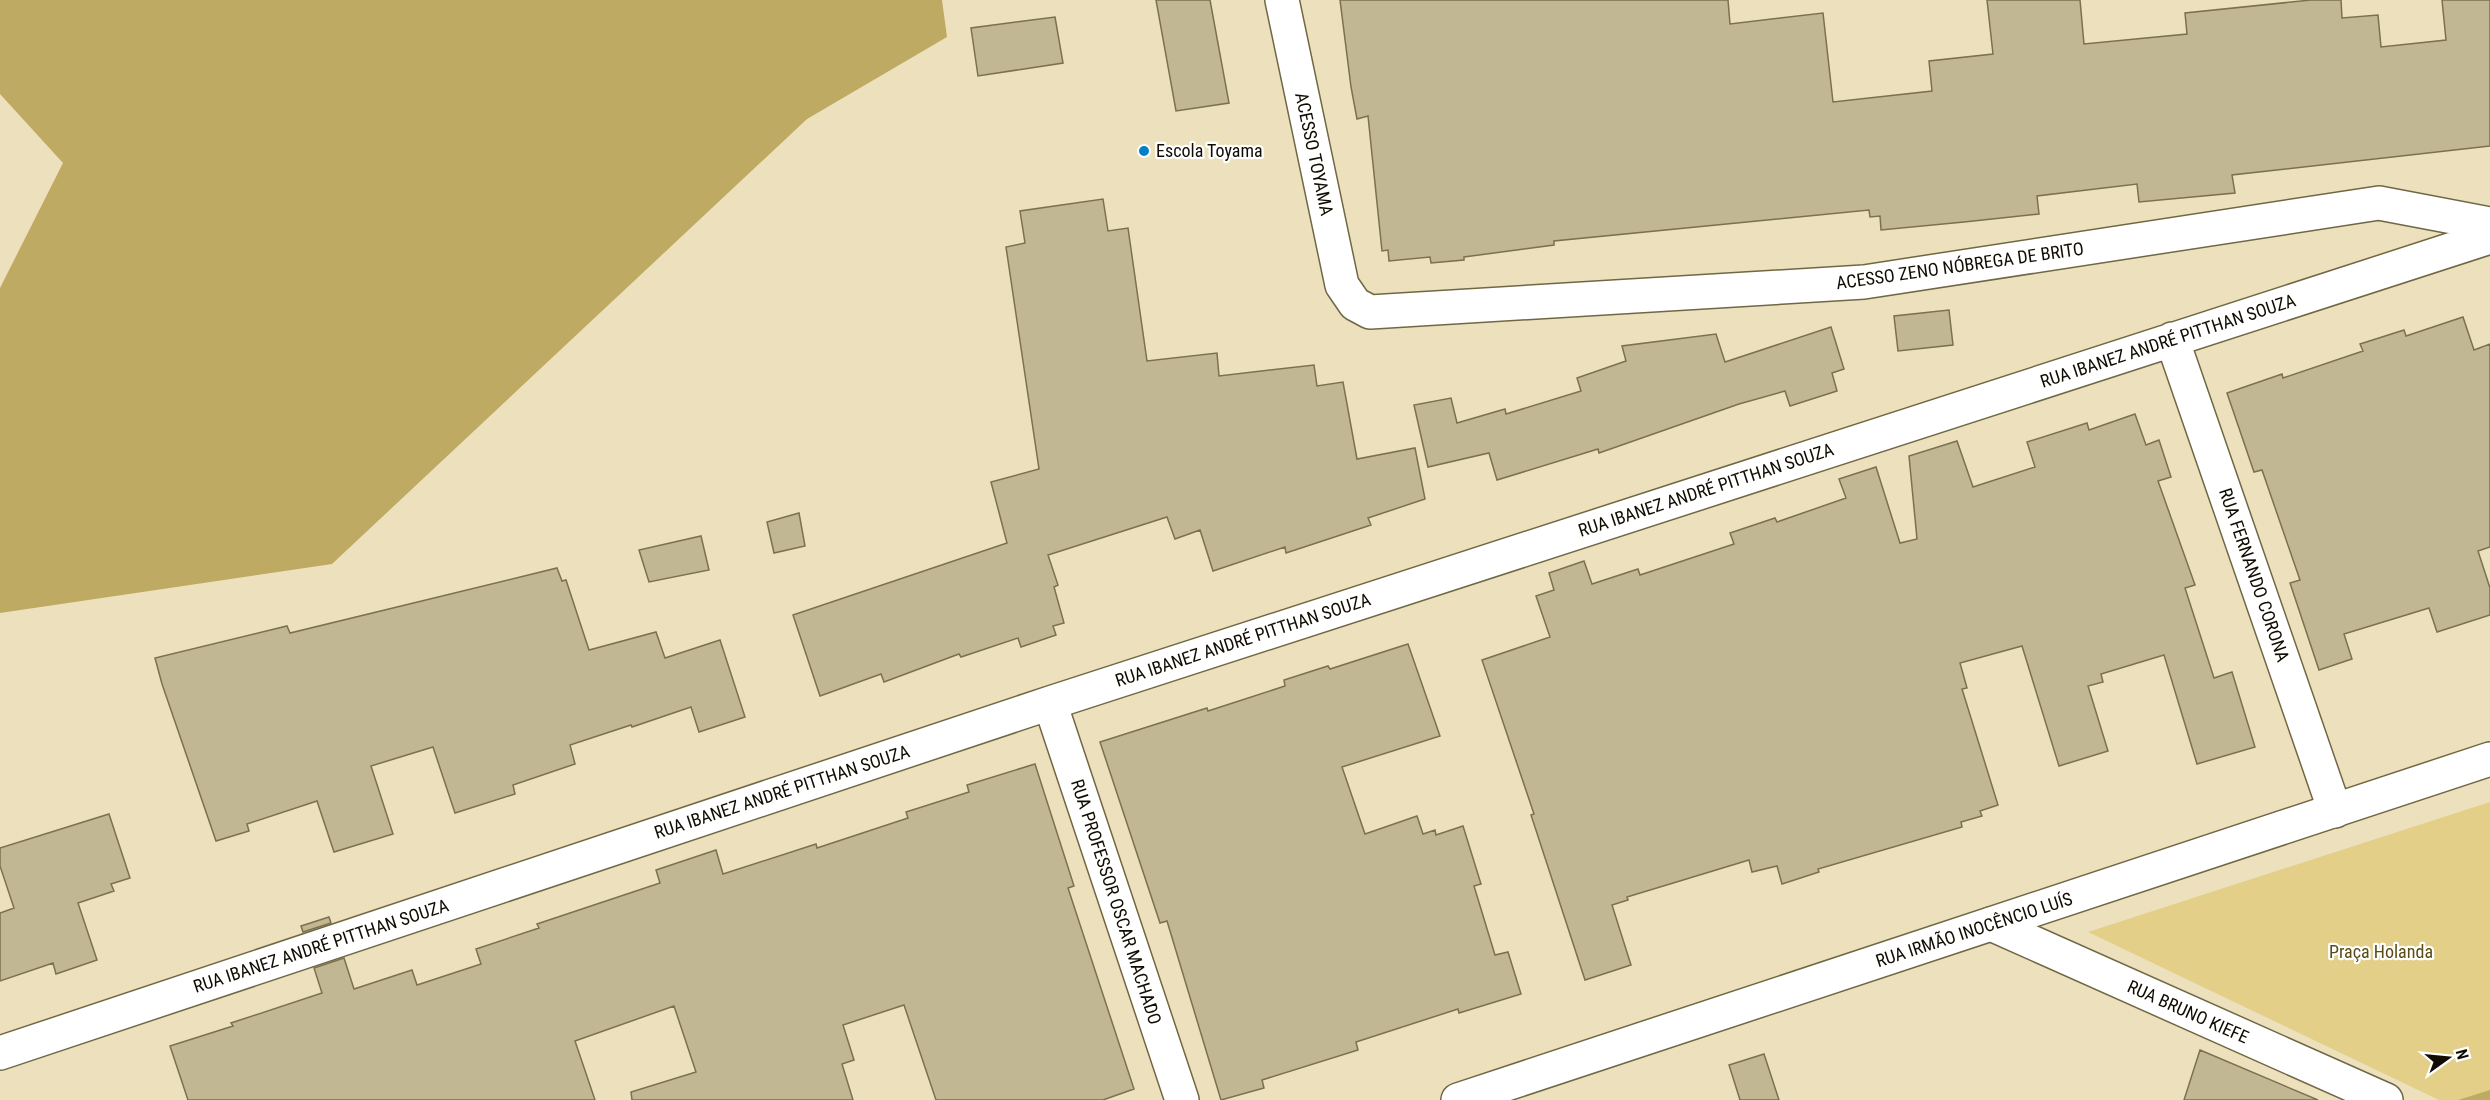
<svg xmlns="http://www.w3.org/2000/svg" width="2490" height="1100" viewBox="0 0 2490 1100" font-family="'Roboto Condensed',sans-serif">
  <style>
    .green { fill: #e3cf88 }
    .forest { fill: #beaa62 }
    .building { fill: #c1b793; stroke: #7b7150; stroke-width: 1.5 }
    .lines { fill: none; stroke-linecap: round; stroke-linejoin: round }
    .street-casing { stroke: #706745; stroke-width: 36 }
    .secondary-casing { stroke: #706745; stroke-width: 36 }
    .street { stroke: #fff; stroke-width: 33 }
    .secondary { stroke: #fff; stroke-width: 33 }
    .poi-dot { fill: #0080c8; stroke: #fff; stroke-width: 2 }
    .labels { text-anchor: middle; stroke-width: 4.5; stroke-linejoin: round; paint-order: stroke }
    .poi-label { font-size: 18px; fill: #100c02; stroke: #fff; text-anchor: start }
    .street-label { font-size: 18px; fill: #100c02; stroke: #fff }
    .park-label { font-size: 18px; fill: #5a4c14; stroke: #fff }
  </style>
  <rect width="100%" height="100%" fill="#ece1bc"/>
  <path class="green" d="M 2490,802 L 2490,1100 L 2439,1100 L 2088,932 Z"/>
  <path class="forest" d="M 0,0 L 942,0 L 947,37 L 807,119 L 332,564 L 0,613 L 0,288 L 63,163 L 0,94 Z
    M 2490,1090 L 2490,1100 L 2458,1100 Z"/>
  <path class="building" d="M 1156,0 L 1210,0 L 1229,103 L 1176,111 Z
    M 1340,0 L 1728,0 L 1730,24 L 1823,13 L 1833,102 L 1932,91 L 1929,61 L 1993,54 L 1987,0 L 2080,0 L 2084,44 L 2187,34 L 2185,13 L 2311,0 L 2341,0 L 2342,18 L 2378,15 L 2381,47 L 2446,40 L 2442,0 L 2490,0 L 2490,146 L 2232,175 L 2235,193 L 2139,202 L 2137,184 L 2037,196 L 2039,214 L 1964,222 L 1881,230 L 1880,216 L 1870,217 L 1869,210 L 1554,241 L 1554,245 L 1464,257 L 1464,260 L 1431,263 L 1430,257 L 1389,261 L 1388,250 L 1382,251 L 1368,116 L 1357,119 L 1351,87 Z
    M 1055,17 L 1063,63 L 978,76 L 971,28 Z
    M 1103,199 L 1108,231 L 1128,228 L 1147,361 L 1217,353 L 1219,376 L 1314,365 L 1317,386 L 1343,382 L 1357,459 L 1415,448 L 1425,499 L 1368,518 L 1371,525 L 1286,553 L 1285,547 L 1213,571 L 1200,530 L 1175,539 L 1167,517 L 1048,555 L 1058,585 L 1054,587 L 1064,623 L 1053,626 L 1056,635 L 1021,647 L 1018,638 L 961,657 L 959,654 L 884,682 L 881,674 L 820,696 L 793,615 L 1007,543 L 991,482 L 1039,469 L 1006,247 L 1025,243 L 1020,211 Z
    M 1949,310 L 1953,345 L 1898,351 L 1894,316 Z
    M 2463,317 L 2474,350 L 2490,344 L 2490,547 L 2478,551 L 2490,588 L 2490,615 L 2437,632 L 2429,608 L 2344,634 L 2352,659 L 2319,670 L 2290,583 L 2300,580 L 2262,470 L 2254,472 L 2227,393 L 2282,374 L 2283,378 L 2363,351 L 2360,344 L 2404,330 L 2406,336 Z
    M 1831,327 L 1844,369 L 1832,373 L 1837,391 L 1790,406 L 1785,391 L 1739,404 L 1599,453 L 1598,449 L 1497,480 L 1489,453 L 1428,467 L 1414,405 L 1451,398 L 1457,423 L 1505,409 L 1506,414 L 1581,391 L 1577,378 L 1626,361 L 1622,346 L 1716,334 L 1725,362 Z
    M 2135,414 L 2146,445 L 2159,440 L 2171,477 L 2158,481 L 2195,585 L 2185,588 L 2214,678 L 2232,672 L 2255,747 L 2197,764 L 2164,655 L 2101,674 L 2103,682 L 2088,686 L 2108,751 L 2059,766 L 2022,646 L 1960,663 L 1967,688 L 1962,689 L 1998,805 L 1980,811 L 1982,816 L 1961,822 L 1962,827 L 1818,869 L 1819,872 L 1782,884 L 1777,866 L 1752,872 L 1749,860 L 1627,897 L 1628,900 L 1612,905 L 1631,965 L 1585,980 L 1531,815 L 1534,814 L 1482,660 L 1550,637 L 1536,596 L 1554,590 L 1549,573 L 1584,561 L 1592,584 L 1638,569 L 1640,575 L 1734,544 L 1730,533 L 1775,518 L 1777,522 L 1846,498 L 1839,479 L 1876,467 L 1900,543 L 1917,539 L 1909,456 L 1957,441 L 1973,487 L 2035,467 L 2027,442 L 2087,423 L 2089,430 Z
    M 799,513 L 805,546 L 774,553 L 767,522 Z
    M 701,536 L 709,570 L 649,582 L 639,550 Z
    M 557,568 L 562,581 L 566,580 L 589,650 L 656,632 L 665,658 L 720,640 L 745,717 L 699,732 L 691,707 L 632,727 L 631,725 L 570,745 L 575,764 L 513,785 L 515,794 L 455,813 L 433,747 L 371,766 L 393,834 L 334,852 L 317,801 L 247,824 L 249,831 L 216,841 L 162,684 L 155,658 L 287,626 L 290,633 Z
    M 1408,644 L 1440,736 L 1342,767 L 1365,834 L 1417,816 L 1423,834 L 1435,830 L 1436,835 L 1463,826 L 1481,884 L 1474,886 L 1495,955 L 1508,952 L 1521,994 L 1459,1013 L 1458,1009 L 1356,1042 L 1358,1050 L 1262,1080 L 1264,1088 L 1221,1100 L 1167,921 L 1160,923 L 1100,742 L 1207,708 L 1208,711 L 1285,686 L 1284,680 L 1328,666 L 1330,669 Z
    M 1035,764 L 1074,886 L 1068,888 L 1134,1089 L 1103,1100 L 936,1100 L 904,1005 L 843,1025 L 854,1060 L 842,1064 L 853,1100 L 632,1100 L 631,1092 L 696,1072 L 674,1006 L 575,1041 L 595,1100 L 188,1100 L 170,1046 L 233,1026 L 231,1023 L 322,993 L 314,968 L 344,958 L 354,989 L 412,970 L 417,985 L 481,964 L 476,949 L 539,928 L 537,924 L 660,883 L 656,870 L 716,850 L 723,874 L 816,844 L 817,848 L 908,818 L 906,812 L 969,792 L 967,785 Z
    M 109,814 L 130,878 L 111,884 L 114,891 L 78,903 L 97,960 L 56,974 L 53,963 L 0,981 L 0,913 L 14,908 L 0,866 L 0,848 Z
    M 329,917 L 331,923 L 303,932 L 301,926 Z
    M 2200,1050 L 2318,1100 L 2184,1100 Z
    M 1764,1054 L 1779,1100 L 1740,1100 L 1729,1065 Z"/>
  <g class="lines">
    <g class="street-casing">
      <path id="street" d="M 1282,0 L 1342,285 L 1355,304 L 1370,312 L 1864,282 L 2379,203 L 2490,224
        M 2172,339 L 2335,811
        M 1050,703 L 1182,1100
        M 1991,924 L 2386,1100
        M 0,1053 L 1050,703 L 2490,237"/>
    </g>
    <g class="secondary-casing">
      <path id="secondary" d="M 1458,1100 L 2490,759"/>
    </g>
    <use href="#street" class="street"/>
    <use href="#secondary" class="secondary"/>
  </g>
  <circle class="poi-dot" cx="1144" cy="151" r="6"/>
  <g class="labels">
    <g class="poi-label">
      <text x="1156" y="157">Escola Toyama</text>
    </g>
    <g class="street-label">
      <text transform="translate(1314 154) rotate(78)" y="6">ACESSO TOYAMA</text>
      <text transform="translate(1960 266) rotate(-8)" y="6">ACESSO ZENO NÓBREGA DE BRITO</text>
      <text transform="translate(2168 341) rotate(-18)" y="6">RUA IBANEZ ANDRÉ PITTHAN SOUZA</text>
      <text transform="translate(1706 490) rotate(-18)" y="6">RUA IBANEZ ANDRÉ PITTHAN SOUZA</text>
      <text transform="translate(2254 575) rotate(71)" y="6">RUA FERNANDO CORONA</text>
      <text transform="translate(1243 640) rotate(-18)" y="6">RUA IBANEZ ANDRÉ PITTHAN SOUZA</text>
      <text transform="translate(782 792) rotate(-18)" y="6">RUA IBANEZ ANDRÉ PITTHAN SOUZA</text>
      <text transform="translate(1116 902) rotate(72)" y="6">RUA PROFESSOR OSCAR MACHADO</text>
      <text transform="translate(1974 930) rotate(-18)" y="6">RUA IRMÃO INOCÊNCIO LUÍS</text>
      <text transform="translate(321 946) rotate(-18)" y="6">RUA IBANEZ ANDRÉ PITTHAN SOUZA</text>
      <text transform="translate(2188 1012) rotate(24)" y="6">RUA BRUNO KIEFE</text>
    </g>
    <g class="park-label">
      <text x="2381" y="958">Praça Holanda</text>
    </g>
  </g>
  <g transform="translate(2448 1058) rotate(75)" stroke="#ffffff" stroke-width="4.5" paint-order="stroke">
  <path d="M0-4.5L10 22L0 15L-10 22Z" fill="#100c02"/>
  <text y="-9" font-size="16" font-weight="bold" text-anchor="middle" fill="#100c02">N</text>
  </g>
</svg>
